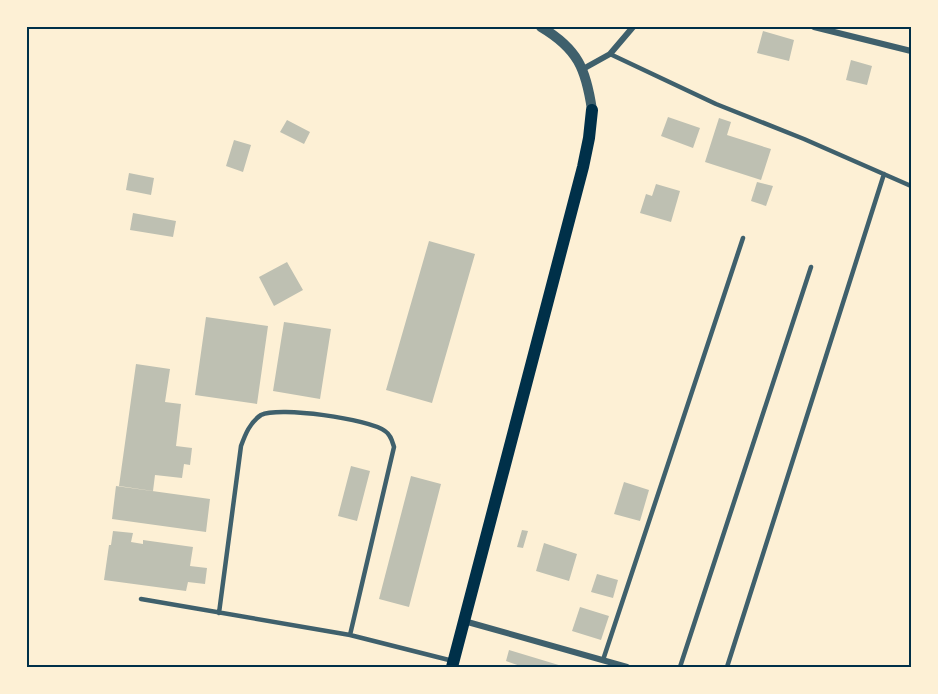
<svg xmlns="http://www.w3.org/2000/svg" width="938" height="694" viewBox="0 0 938 694" font-family="'IBM Plex Sans',sans-serif">
  <style>
    .building { fill: #bec0b2 }
    .lines { fill: none; stroke-linecap: round; stroke-linejoin: round }
    .service { stroke: #3f606c; stroke-width: 4.5 }
    .minor { stroke: #3f606c; stroke-width: 6 }
    .tertiary { stroke: #3f606c; stroke-width: 10 }
    .secondary { stroke: #003049; stroke-width: 12 }
    .neatline { fill: none; stroke: #003049; stroke-width: 2 }
  </style>
  <rect width="100%" height="100%" fill="#fdf0d5"/>
  <path class="building" d="M 763,31 L 794,40 L 789,61 L 757,53 Z
    M 851,60 L 872,66 L 867,85 L 846,80 Z
    M 668,117 L 700,128 L 693,148 L 661,136 Z
    M 719,118 L 731,122 L 727,135 L 771,149 L 761,180 L 705,162 Z
    M 287,120 L 310,132 L 304,144 L 280,132 Z
    M 234,140 L 251,145 L 243,172 L 226,166 Z
    M 129,173 L 154,178 L 151,195 L 126,190 Z
    M 757,182 L 773,186 L 766,206 L 751,201 Z
    M 656,184 L 680,191 L 671,222 L 640,213 L 646,194 L 652,196 Z
    M 133,213 L 176,221 L 173,237 L 130,230 Z
    M 429,241 L 475,254 L 432,403 L 386,390 Z
    M 287,262 L 303,290 L 274,306 L 259,277 Z
    M 206,317 L 268,326 L 257,404 L 195,395 Z
    M 284,322 L 331,329 L 320,399 L 273,391 Z
    M 136,364 L 170,369 L 165,402 L 181,404 L 176,446 L 192,448 L 190,465 L 184,464 L 182,478 L 155,475 L 153,491 L 119,486 Z
    M 351,466 L 370,471 L 357,521 L 338,516 Z
    M 411,476 L 441,484 L 409,607 L 379,599 Z
    M 624,482 L 649,490 L 640,521 L 614,514 Z
    M 116,486 L 210,499 L 206,532 L 112,519 Z
    M 522,530 L 528,531 L 523,548 L 517,547 Z
    M 113,531 L 133,533 L 131,542 L 143,544 L 143,540 L 193,547 L 190,566 L 207,568 L 205,584 L 188,582 L 186,591 L 104,580 L 109,545 L 111,545 Z
    M 544,543 L 577,554 L 569,581 L 536,571 Z
    M 597,574 L 618,580 L 613,598 L 591,592 Z
    M 580,607 L 609,616 L 601,640 L 572,631 Z
    M 509,650 L 562,666 L 562,667 L 523,667 L 506,661 Z"/>
  <g class="lines">
    <path class="service" d="M 610,54 L 716,104 L 804,139 L 911,186
      M 141,599 L 350,635 L 453,661
      M 219,613 L 241,446 C 245,435 250,422 261,415 C 279,406 369,419 385,431 C 391,435 392,441 394,447 L 350,635
      M 603,660 L 743,238
      M 680,667 L 811,267
      M 727,667 L 884,174"/>
    <path class="minor" d="M 814,27 L 911,51
      M 583,69 L 610,54 L 633,27
      M 464,621 L 627,667"/>
    <path class="tertiary" d="M 541,27 C 578,49 586,69 592,110"/>
    <path class="secondary" d="M 452,667 L 583,167 L 589,138 L 592,110"/>
  </g>
  <rect width="938" height="694" fill="none" stroke="#fdf0d5" stroke-width="57"/>
  <rect x="28" y="28" width="882" height="638" class="neatline"/>
</svg>
